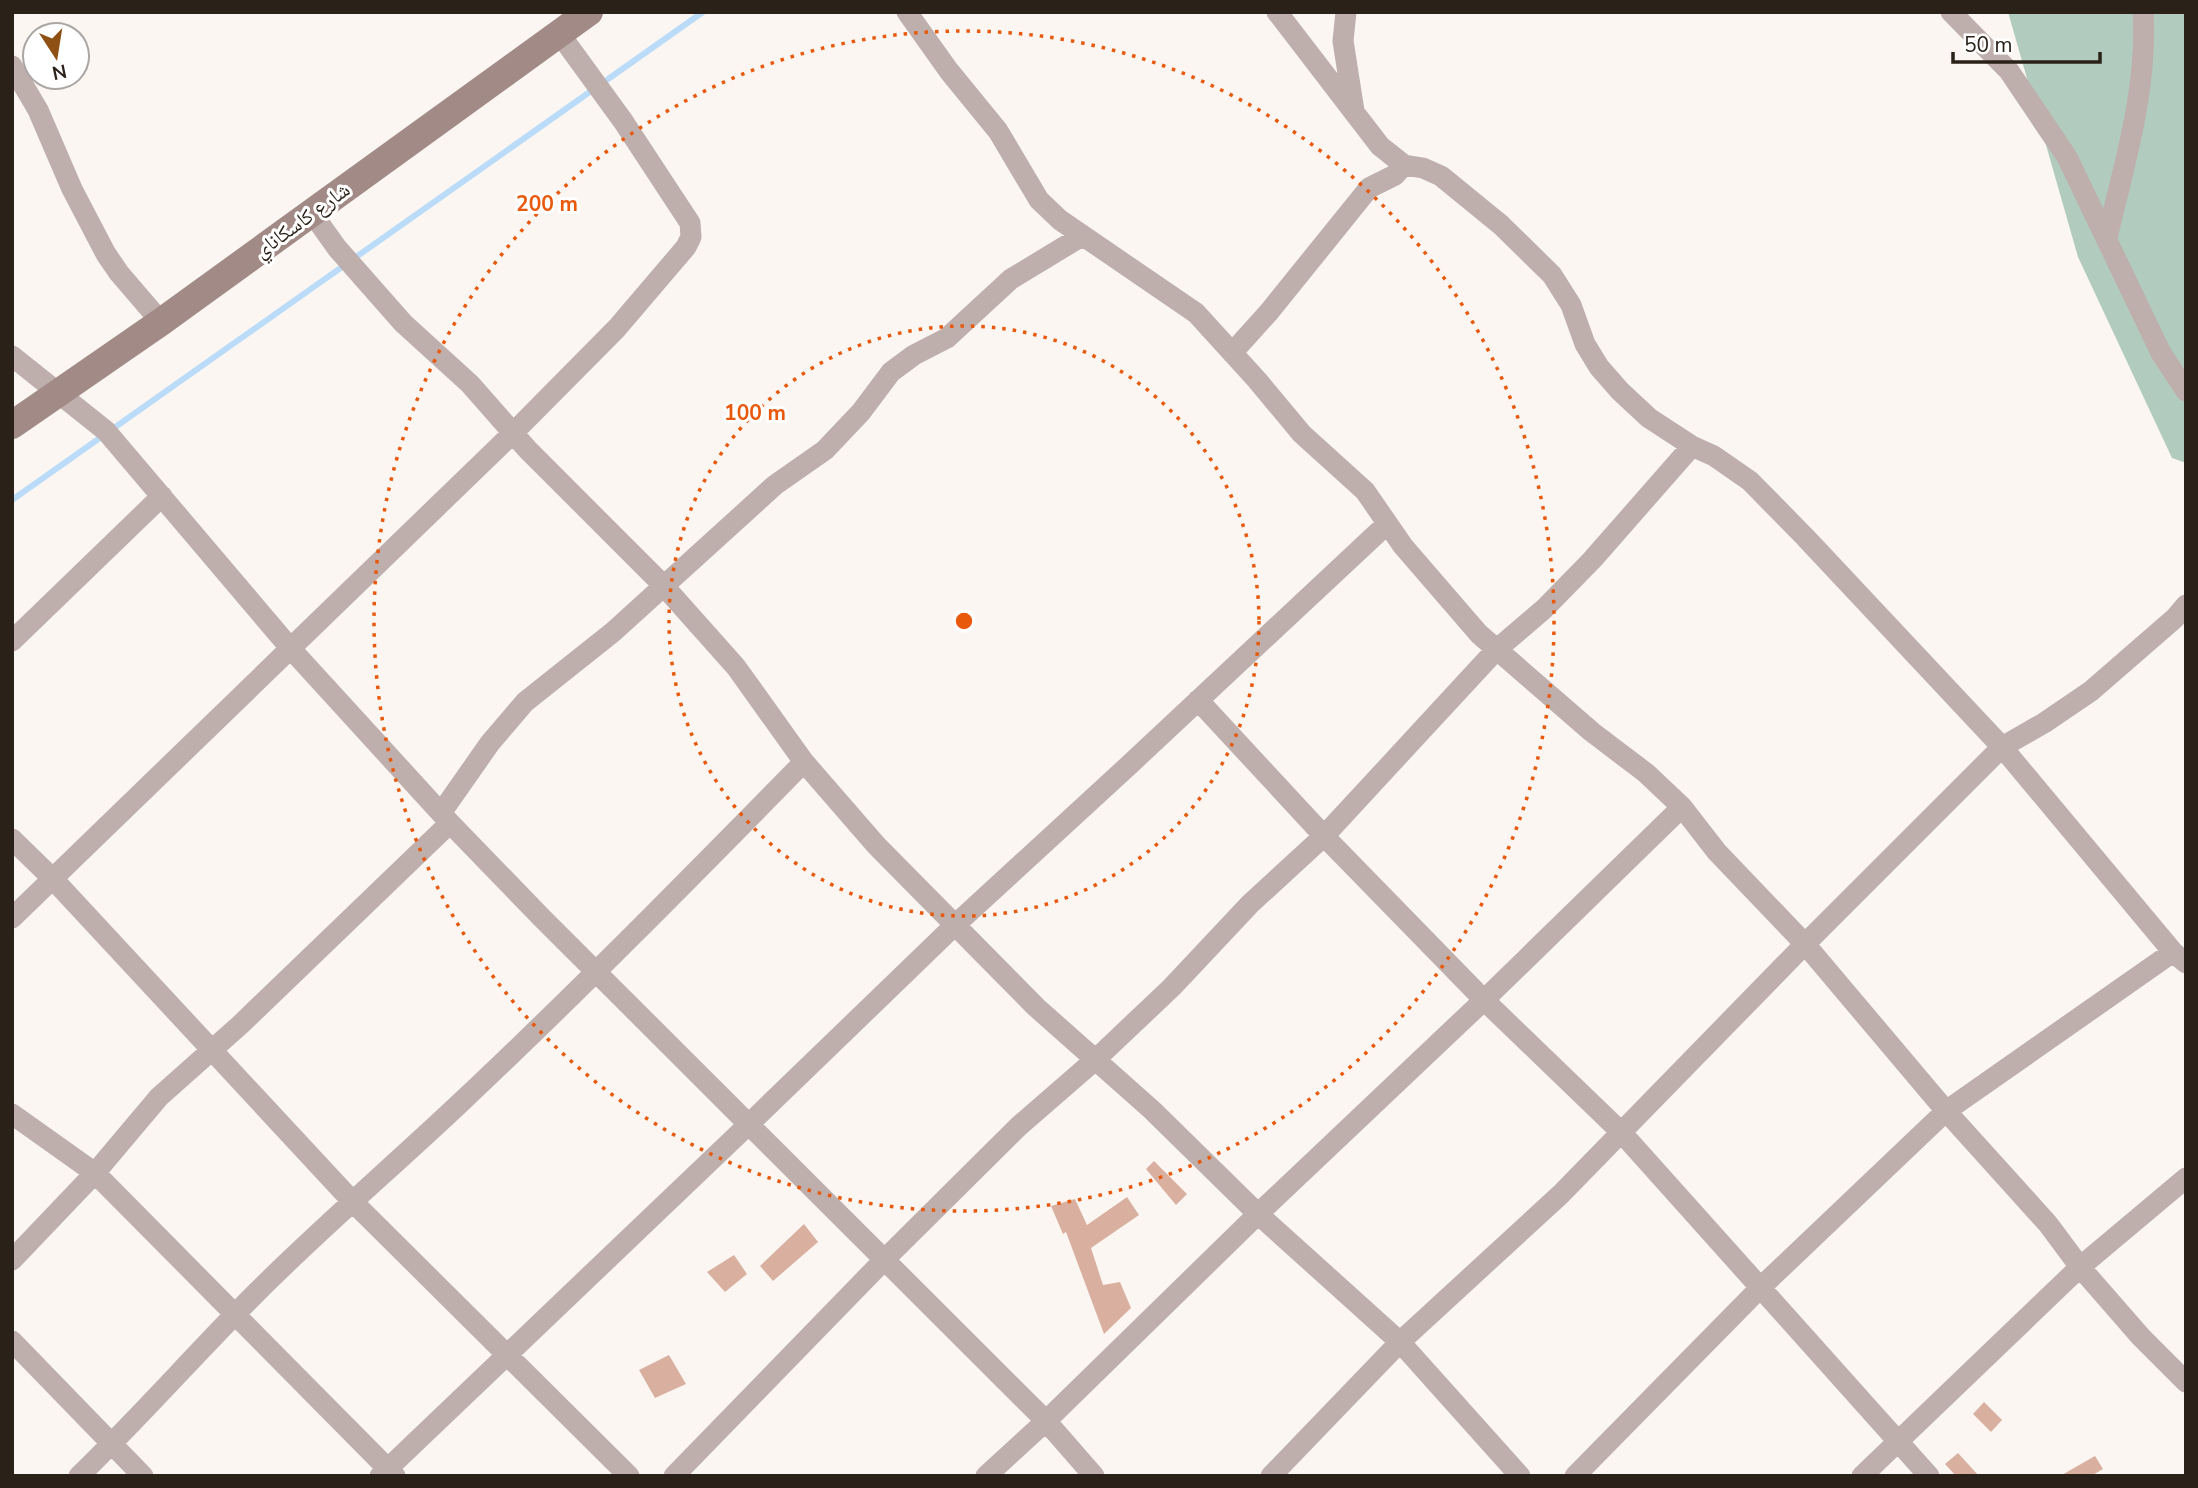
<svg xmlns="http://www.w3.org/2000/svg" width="2198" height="1488" viewBox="0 0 2198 1488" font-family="'Nunito Sans','Noto Naskh Arabic',sans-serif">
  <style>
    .green { fill: #b1ccbe }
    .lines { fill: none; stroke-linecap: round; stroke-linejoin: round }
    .stream { stroke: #badcf8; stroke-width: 6 }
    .building { fill: #d9b0a0 }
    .street { stroke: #beafac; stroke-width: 21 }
    .secondary { stroke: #a28b87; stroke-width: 28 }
    .ring { fill: none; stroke: #e8590c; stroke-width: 3.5; stroke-dasharray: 3.5 7 }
    .labels { text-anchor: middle; stroke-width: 6; stroke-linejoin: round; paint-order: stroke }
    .street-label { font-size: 21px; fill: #2a2119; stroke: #fff }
    .centre { fill: #e8590c; stroke: #fff; stroke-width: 3.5 }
    .ring-label { font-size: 21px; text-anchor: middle; font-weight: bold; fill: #e8590c; stroke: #fff; stroke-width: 6; stroke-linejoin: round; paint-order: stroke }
  </style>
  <rect width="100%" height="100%" fill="#fbf6f2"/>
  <path class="green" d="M 2008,12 L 2186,12 L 2186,463 L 2172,458 L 2078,257 Z"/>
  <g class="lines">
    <path class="stream" d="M 12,500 L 703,12"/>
  </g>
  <path class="building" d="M 1154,1161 L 1187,1194 L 1176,1205 L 1146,1169 Z
    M 1127,1197 L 1139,1215 L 1091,1248 L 1103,1285 L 1120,1282 L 1131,1308 L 1104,1334 L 1066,1232 L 1063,1234 L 1051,1206 L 1075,1199 L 1087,1225 Z
    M 804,1224 L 818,1242 L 773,1281 L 760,1266 Z
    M 734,1255 L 747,1274 L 725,1292 L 707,1272 Z
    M 669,1355 L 686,1384 L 655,1398 L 639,1370 Z
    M 1984,1402 L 2002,1420 L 1991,1432 L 1973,1414 Z
    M 1958,1453 L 1979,1476 L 1956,1476 L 1945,1464 Z
    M 2095,1456 L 2103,1469 L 2091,1476 L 2060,1476 Z"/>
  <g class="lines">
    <path class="street" d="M 907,12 L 949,71 L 998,131 L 1039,200 L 1060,220 L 1196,313 L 1257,380 L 1302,434 L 1365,491 L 1403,546 L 1479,634 L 1592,732 L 1646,773 L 1682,807 L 1717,852 L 1805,944 L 1561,1194 L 1400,1342 L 1271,1476
      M 1277,12 L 1380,146 L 1404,165 L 1423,168 L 1441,176 L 1501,225 L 1552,275 L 1571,305 L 1585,344 L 1599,367 L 1620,391 L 1649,418 L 1692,446 L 1714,456 L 1750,481 L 1805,537 L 2002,747 L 2044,723 L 2091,691 L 2175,618 L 2186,605
      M 1346,12 L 1343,41 L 1354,111
      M 1951,12 L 2009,71 L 2067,157 L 2161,353 L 2186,391
      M 12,66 L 38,110 L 72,189 L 106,254 L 119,273 L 161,322
      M 312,213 L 337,248 L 403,323 L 470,384 L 528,450 L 663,585 L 736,667 L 804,762 L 876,845 L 1036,1007 L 1152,1110 L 1258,1214 L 1400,1342 L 1520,1476
      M 2107,238 C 2124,165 2148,88 2143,12
      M 1232,353 L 1269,312 L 1369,188 L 1395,175 L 1404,165
      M 12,356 L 106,431 L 291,649 L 450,823 L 541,917 L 1046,1421 L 1094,1476
      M 12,641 L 162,496
      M 1198,700 L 1324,836 L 1484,1000 L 1621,1132 L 1929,1476
      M 441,813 L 490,743 L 525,702 L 613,632 L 775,485 L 825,450 L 861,412 L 891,372 L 914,355 L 947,338 L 1011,279 L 1082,236
      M 12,839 L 53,879 L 352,1201 L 629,1476
      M 12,918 L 513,433 L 617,328 L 686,247 L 691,237 L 690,223 L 623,121 L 559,33
      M 2186,963 L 2173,952 L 2002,747 L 1805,944 L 1946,1111 L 2048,1224 L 2080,1267 L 2141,1337 L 2186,1382
      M 12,1114 L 95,1173 L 395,1476
      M 12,1260 L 95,1173 L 159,1097 L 240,1025 L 450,823
      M 12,1341 L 143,1476
      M 79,1476 C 140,1417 196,1353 256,1293 C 321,1228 391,1168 458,1105 C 576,994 690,878 804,762
      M 380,1476 L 749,1124 L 955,925 L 1127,767 L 1387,524
      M 674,1476 L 885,1259 L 1019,1126 L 1095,1060 L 1172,987 L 1250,904 L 1324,836 L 1496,650 L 1544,609 L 1592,560 L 1692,446
      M 986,1476 L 1046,1421 L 1258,1214 L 1484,1000 L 1682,807
      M 1575,1476 L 1760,1288 L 1946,1111 L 2173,952
      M 1862,1476 L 2080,1267 L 2186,1178"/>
    <path class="secondary" d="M 12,425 L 161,322 L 589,12"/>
  </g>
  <g class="ring">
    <circle cx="964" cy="621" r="295"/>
    <circle cx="964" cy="621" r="590"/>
  </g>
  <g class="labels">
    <g class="street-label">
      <text transform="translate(302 220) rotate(-36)" y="7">شارع كاسكاناي</text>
    </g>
  </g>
  <circle cx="964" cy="621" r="10" class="centre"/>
  <g class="ring-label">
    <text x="547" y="211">200 m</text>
    <text x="755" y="420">100 m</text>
  </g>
  <rect width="2198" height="1488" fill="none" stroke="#2a2119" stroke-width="28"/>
  <g transform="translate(56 56) rotate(168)"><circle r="33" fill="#ffffff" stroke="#aaa6a3" stroke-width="2"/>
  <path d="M0-5L12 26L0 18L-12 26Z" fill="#8e5113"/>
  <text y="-10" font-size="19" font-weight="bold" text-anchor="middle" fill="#2a2119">N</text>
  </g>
  <path d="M1953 52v10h147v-10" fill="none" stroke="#2a2119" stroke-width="3.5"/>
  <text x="1964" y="52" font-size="21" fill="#2a2119" stroke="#ffffff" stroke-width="5" paint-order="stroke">50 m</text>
</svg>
